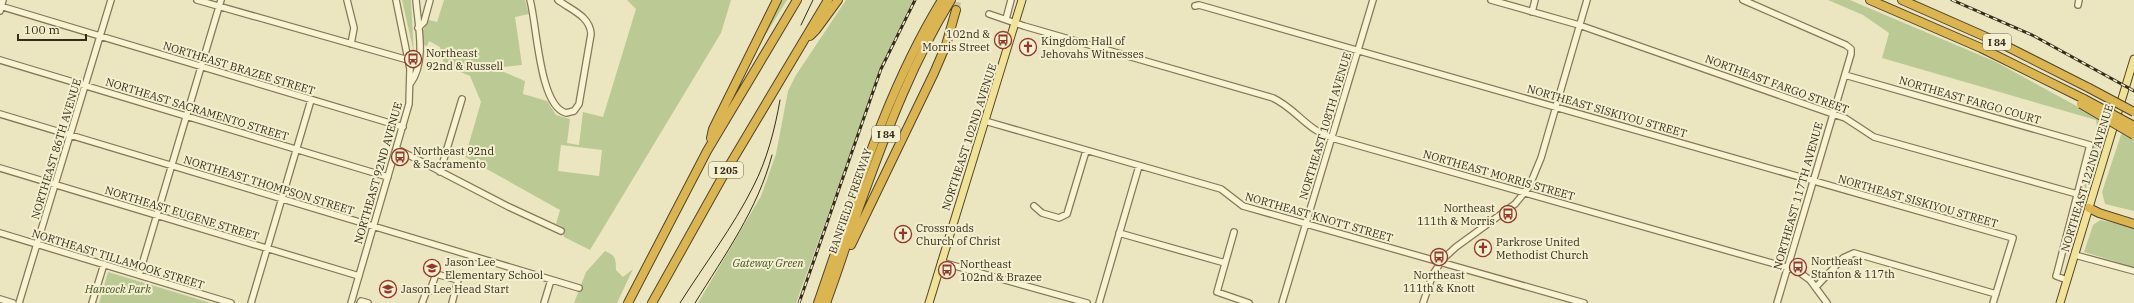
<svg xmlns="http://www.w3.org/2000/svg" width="2134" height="303" viewBox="0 0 2134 303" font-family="'IBM Plex Serif',serif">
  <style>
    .green { fill: #bbca94; fill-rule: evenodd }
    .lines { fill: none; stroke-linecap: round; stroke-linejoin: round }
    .highway-tunnel { stroke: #c7c19f; stroke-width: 8; stroke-dasharray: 8 4; stroke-linecap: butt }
    .minor-casing { stroke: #857758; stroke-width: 8 }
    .major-casing { stroke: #52442d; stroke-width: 9 }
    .highway-casing { stroke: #52442d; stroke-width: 10 }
    .minor { stroke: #f8f3d2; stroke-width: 5.5 }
    .major { stroke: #f0e397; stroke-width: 7 }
    .highway { stroke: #dbb551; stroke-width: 8 }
    .tram { stroke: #352c1c; stroke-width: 1 }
    .rail-casing { stroke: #352c1c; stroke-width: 3 }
    .rail { stroke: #f4efcf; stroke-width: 1.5; stroke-dasharray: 4.5; stroke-linecap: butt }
    .highway-bridge-casing { stroke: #52442d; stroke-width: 10; stroke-linecap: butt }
    .highway-bridge { stroke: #dbb551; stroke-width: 8 }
    .labels { text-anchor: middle; stroke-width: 4; stroke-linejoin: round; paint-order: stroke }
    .shield { fill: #f4efcf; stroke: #6e6652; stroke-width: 1 }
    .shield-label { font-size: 10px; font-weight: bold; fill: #352c1c }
    .poi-label { font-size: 11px; fill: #352c1c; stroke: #f4efcf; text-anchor: start }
    .street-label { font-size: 11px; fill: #352c1c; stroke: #f4efcf }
    .park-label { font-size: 11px; font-style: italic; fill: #3e5123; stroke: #f4efcf }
  </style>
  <rect width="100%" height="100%" fill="#ece6c0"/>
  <path class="green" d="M 402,0 L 411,0 L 414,55 L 414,53 Z
    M 444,0 L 525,0 L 529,14 L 515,17 L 522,65 L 503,67 L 504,72 L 525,81 L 523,94 L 547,101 L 556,115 L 570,119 L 567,143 L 579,145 L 583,112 L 603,117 L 636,9 L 627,0 L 731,0 L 721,33 L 590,250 L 564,237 L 561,226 L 556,224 L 560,210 L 465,157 L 481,102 L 470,76 L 444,65 L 440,47 L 429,41 L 427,46 L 423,45 L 423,30 L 429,20 L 437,22 ZM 561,145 L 602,150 L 599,176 L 558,171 Z
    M 781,0 L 787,0 L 761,42 Z
    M 846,0 L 913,0 L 885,57 L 796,303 L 698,303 L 761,196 L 776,154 L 788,91 L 796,75 Z
    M 1828,0 L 1850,0 L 1996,62 L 2106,122 L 2100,138 L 2095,136 L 2097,127 L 2096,120 L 1882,58 L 1889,33 L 1863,15 Z
    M 2122,132 L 2134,139 L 2134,211 L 2105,204 L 2102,192 Z
    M 2095,138 L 2101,140 L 2060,273 L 2059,271 Z
    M 2100,220 L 2134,227 L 2134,267 L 2084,252 L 2093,225 Z
    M 605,251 C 615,255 616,258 616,270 L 623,277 L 633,269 L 617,303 L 574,303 L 586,272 Z
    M 108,272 L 211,303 L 99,303 Z"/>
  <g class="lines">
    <path class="highway-tunnel" d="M 956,10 L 957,0"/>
    <g class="minor-casing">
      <path id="minor" d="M 197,0 L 408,60
        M 347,0 L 354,28 L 351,44
        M 530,0 C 537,24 539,106 566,113 L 574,111 L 579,104 L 591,34 C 590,16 571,10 558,0
        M 1491,0 L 1579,25 L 1833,114 L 1845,118 L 1874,137 L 2077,194
        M 1743,0 L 1846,45 L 1851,49 L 1851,54 L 1777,303
        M 2078,5 L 2079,0
        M 0,6 L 403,127
        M 1195,6 L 1199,5 L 2013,238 L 1993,303
        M 0,11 L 3,0
        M 1532,12 L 1535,0
        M 989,14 L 1024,26 L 1273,98 C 1295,108 1307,130 1332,138 L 1796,270 L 1810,280 L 1827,303
        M 1006,19 L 1011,0
        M 418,28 L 424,22 L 430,0
        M 0,60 L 388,177
        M 1845,75 L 2090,145 L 2057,273 L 2056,276 L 2067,280
        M 410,84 C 427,62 418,26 416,0
        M 0,114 L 579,288
        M 985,121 L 1221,189 L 1243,206 L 1584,303
        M 397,149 L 509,207 L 561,231
        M 0,168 L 359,276
        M 440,172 L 462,99
        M 1034,206 L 1042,213 L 1059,218 L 1067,214 L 1086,151
        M 1234,232 L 1217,292 L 1249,303
        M 0,233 L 231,303
        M 1119,233 L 1225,263
        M 2075,255 L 2134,271
        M 941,262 L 1087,303
        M 139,275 L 221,0
        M 1816,287 L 1843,258 L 1854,253 L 1996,294
        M 0,299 L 13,303
        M 19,303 L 111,0
        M 92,303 L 104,264
        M 251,303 L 311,100
        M 351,303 L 409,104 L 410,69 L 396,0
        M 360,303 L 361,301 L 368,303
        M 422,303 L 427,290 L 430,291 L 436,274 L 458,280 L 452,303
        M 544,303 L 551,280
        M 1099,303 L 1139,166
        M 1282,303 L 1373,0
        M 1423,303 L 1433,274 L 1443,259 L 1456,247 L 1515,204 L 1529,187 L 1541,158 L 1587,0"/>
    </g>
    <g class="major-casing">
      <path id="major" d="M 929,303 L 1022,0
        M 2060,303 L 2134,59"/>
    </g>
    <g class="highway-casing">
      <path id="highway" d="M 1870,0 L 1981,48 L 2084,99
        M 1902,0 L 2002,44 L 2089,88
        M 810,36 L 816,30 L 838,0
        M 711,138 L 713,129 L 777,0
        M 2089,208 L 2099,213 L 2134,224
        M 851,245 L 934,73 L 946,45 L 956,10
        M 628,303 L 707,151 L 797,0
        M 652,303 L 723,176 L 828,0
        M 818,303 C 854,200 885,93 942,0
        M 826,303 C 840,266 851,228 865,191 C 889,125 914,60 951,0"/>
    </g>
    <use href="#minor" class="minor"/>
    <use href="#major" class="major"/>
    <use href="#highway" class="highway"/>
    <path class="tram" d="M 801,25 L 813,0
      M 680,303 C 704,265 733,227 753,187 C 767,160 775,129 780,100
      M 695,303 C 724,256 758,209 772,155"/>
    <g class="rail-casing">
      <path id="rail" d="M 1952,0 L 2034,36 L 2134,91
        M 799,303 L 881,69 L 915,0"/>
    </g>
    <use href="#rail" class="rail"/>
    <g class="highway-bridge-casing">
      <path id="highway-bridge" d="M 2089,88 L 2134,112
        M 2084,99 L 2134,126
        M 2081,104 L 2134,135"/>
    </g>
    <use href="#highway-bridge" class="highway-bridge"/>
  </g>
  <defs>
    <g id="bus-ring" transform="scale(0.9)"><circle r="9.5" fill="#f4efcf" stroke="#923a2a" stroke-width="1.5"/><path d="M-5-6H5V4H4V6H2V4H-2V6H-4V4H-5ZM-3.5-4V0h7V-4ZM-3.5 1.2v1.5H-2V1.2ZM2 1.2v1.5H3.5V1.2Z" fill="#923a2a"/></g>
    <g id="church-ring" transform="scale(0.9)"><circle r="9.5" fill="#f4efcf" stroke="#923a2a" stroke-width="1.5"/><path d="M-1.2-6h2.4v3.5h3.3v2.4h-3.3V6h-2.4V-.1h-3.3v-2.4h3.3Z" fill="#923a2a"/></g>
    <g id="school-ring" transform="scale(0.9)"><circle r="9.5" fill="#f4efcf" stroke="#923a2a" stroke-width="1.5"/><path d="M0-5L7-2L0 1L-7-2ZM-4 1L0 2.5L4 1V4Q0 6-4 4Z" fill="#923a2a"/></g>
  </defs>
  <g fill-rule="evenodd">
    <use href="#bus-ring" x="1003" y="40"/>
    <use href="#church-ring" x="1028" y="47"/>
    <use href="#bus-ring" x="413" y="59"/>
    <use href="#bus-ring" x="400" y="157"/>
    <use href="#bus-ring" x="1508" y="214"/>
    <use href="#church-ring" x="903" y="234"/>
    <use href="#church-ring" x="1483" y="248"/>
    <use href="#bus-ring" x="1439" y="257"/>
    <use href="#bus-ring" x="1798" y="267"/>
    <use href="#school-ring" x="432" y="268"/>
    <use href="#bus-ring" x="947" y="270"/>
    <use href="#school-ring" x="388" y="289"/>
  </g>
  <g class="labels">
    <g class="shield">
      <rect x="1983" y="34" width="28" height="16" rx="3"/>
      <rect x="872" y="126" width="28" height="16" rx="3"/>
      <rect x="709" y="162" width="34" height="16" rx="3"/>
    </g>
    <g class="shield-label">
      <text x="1997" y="46">I 84</text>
      <text x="886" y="138">I 84</text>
      <text x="726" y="174">I 205</text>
    </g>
    <g class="poi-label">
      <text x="990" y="38" text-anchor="end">102nd &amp;<tspan x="990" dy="13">Morris Street</tspan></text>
      <text x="1041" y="45">Kingdom Hall of<tspan x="1041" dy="13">Jehovahs Witnesses</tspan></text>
      <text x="426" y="57">Northeast<tspan x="426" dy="13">92nd &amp; Russell</tspan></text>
      <text x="413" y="155">Northeast 92nd<tspan x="413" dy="13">&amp; Sacramento</tspan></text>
      <text x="1495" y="212" text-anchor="end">Northeast<tspan x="1495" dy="13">111th &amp; Morris</tspan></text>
      <text x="916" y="232">Crossroads<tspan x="916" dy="13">Church of Christ</tspan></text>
      <text x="1496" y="246">Parkrose United<tspan x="1496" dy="13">Methodist Church</tspan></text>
      <text x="1811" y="265">Northeast<tspan x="1811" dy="13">Stanton &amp; 117th</tspan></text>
      <text x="445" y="266">Jason Lee<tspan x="445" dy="13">Elementary School</tspan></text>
      <text x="960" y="268">Northeast<tspan x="960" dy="13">102nd &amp; Brazee</tspan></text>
      <text x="1439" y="279" text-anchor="middle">Northeast<tspan x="1439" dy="13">111th &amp; Knott</tspan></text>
      <text x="401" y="293">Jason Lee Head Start</text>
    </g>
    <g class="street-label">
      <text transform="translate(239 68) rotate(17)" y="4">NORTHEAST BRAZEE STREET</text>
      <text transform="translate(1777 84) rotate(20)" y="4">NORTHEAST FARGO STREET</text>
      <text transform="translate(1970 100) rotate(16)" y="4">NORTHEAST FARGO COURT</text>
      <text transform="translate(197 109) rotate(17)" y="4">NORTHEAST SACRAMENTO STREET</text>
      <text transform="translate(1607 111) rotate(16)" y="4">NORTHEAST SISKIYOU STREET</text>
      <text transform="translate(1325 126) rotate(-73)" y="4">NORTHEAST 108TH AVENUE</text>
      <text transform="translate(969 137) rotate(-72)" y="4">NORTHEAST 102ND AVENUE</text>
      <text transform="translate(56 149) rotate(-73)" y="4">NORTHEAST 86TH AVENUE</text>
      <text transform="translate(378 173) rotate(-74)" y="4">NORTHEAST 92ND AVENUE</text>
      <text transform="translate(1499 175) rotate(16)" y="4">NORTHEAST MORRIS STREET</text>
      <text transform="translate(2087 178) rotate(-73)" y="4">NORTHEAST 122ND AVENUE</text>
      <text transform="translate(269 185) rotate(17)" y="4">NORTHEAST THOMPSON STREET</text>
      <text transform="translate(1798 196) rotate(-74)" y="4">NORTHEAST 117TH AVENUE</text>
      <text transform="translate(850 201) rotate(-71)" y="4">BANFIELD FREEWAY</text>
      <text transform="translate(1918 201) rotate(16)" y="4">NORTHEAST SISKIYOU STREET</text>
      <text transform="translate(182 213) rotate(17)" y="4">NORTHEAST EUGENE STREET</text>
      <text transform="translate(1319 217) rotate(16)" y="4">NORTHEAST KNOTT STREET</text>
      <text transform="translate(118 259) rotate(17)" y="4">NORTHEAST TILLAMOOK STREET</text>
    </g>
    <g class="park-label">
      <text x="768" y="267">Gateway Green</text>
      <text x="118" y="293">Hancock Park</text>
    </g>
  </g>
  <path d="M18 34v6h68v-6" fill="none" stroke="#352c1c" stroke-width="2"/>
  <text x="24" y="34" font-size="12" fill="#352c1c" stroke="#f4efcf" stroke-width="3" paint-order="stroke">100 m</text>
</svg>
